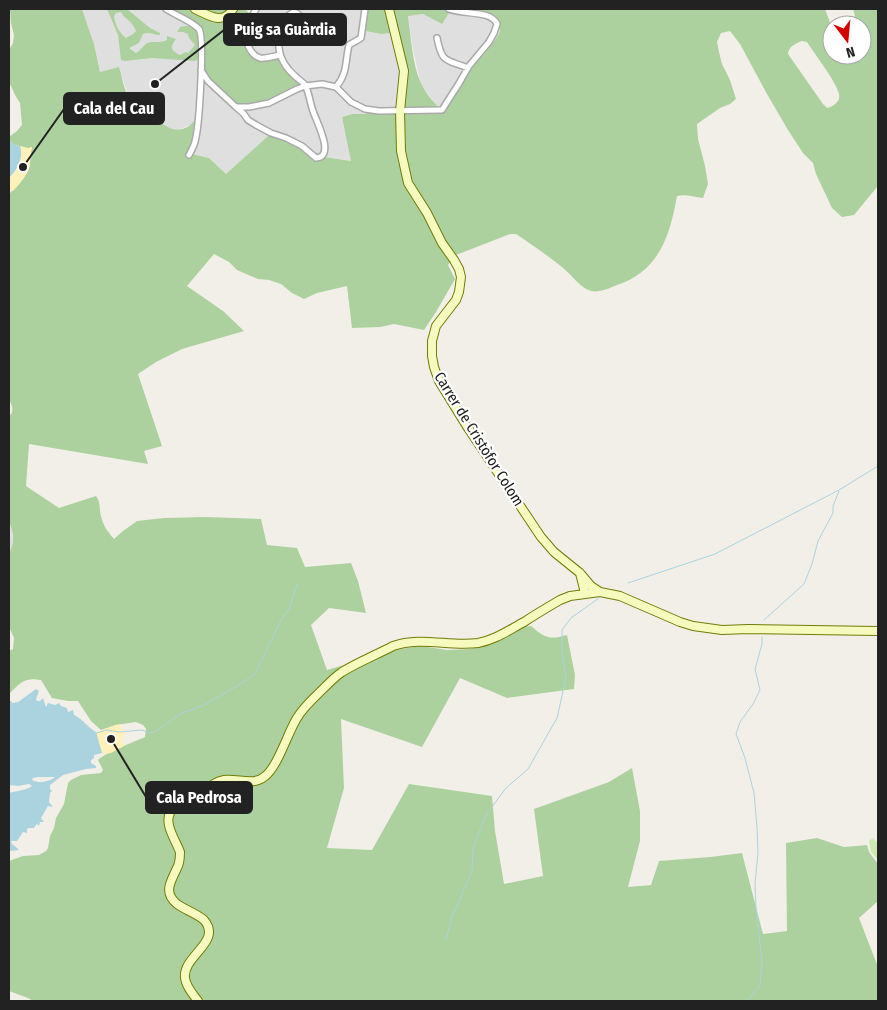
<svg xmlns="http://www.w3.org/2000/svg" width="887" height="1010" viewBox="0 0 887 1010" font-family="'Fira Sans Condensed',sans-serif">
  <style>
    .residential { fill: #e0dfdf }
    .grass { fill: #cdebb0 }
    .forest { fill: #add19e; fill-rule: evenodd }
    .sand { fill: #fff1ba }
    .water { fill: #aad3df; fill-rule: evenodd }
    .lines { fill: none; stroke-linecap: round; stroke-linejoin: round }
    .stream { stroke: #aad3df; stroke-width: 1 }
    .street-casing { stroke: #a9a9a9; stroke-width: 8 }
    .secondary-casing { stroke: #707d05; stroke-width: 10 }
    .street { stroke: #fff; stroke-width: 5 }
    .secondary { stroke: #f7fabf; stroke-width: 8 }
    .labels { text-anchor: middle; stroke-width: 4.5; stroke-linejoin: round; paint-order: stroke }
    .street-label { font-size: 15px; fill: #222; stroke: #fff }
    .leader { fill: none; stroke: #222; stroke-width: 2 }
    .callout-dot { fill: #222; stroke: #fff; stroke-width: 2 }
    .callout { fill: #222; stroke: #222; stroke-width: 2 }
    .callout-label { font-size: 16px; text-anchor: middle; font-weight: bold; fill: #fff }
  </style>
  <rect width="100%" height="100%" fill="#f2efe9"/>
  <path class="residential" d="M 82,9 L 161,9 L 197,30 L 199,36 L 199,40 L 196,117 L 195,121 L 190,125 L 180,129 L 174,130 L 168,128 L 144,107 L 131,100 L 129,97 L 119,68 L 100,72 L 94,44 Z
    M 259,9 L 363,9 L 360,30 L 381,34 L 391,33 L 398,61 L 400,77 L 397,106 L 368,112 L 364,114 L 352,114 L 342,117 L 352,161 L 324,157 L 268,136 L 226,174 L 209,158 L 192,154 L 199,140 L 203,79 L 230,104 L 272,104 L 280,100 L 296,90 L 264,57 L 258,55 L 252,49 L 248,40 L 249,29 L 255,14 Z
    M 451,10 L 486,15 L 499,23 L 500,32 L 490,47 L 475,65 L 470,69 L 444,112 L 434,102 L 421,84 L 413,50 L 408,16 L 423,14 L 442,24 Z
    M 9,522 L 11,526 L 13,536 L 13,547 L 9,553 Z"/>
  <path class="grass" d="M 873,838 L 878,844 L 878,860 L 871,852 L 869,841 Z"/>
  <path class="forest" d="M 10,9 L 82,9 L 94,44 L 100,72 L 119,67 C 122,76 124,90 129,98 C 132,103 140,104 145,108 C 157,117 168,135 185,128 C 190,126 194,122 196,117 L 199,36 L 194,28 L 161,9 L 245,9 L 249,13 L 253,9 L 259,9 C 250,21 242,42 256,53 C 258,55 258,56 263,56 C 269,57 276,53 282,52 L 287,63 L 306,88 C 293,91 283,101 270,105 C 259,108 241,105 230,104 L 203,79 L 199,140 L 192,154 L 209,158 L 226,174 L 268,136 L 279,134 L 315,154 L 324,157 L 351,161 L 342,117 L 352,114 L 365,114 L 368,112 L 370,107 L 385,109 L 397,106 L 400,77 L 398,61 L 391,33 L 381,34 L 360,30 L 363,9 L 825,9 L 832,28 L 832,55 L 862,55 L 862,25 L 848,25 L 855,16 L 853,9 L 878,9 L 878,187 L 877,187 L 854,215 L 842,217 L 832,208 L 816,174 L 813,163 L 803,153 L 788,130 L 767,94 L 740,44 L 730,31 L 721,33 L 717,42 L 719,52 L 722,64 L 730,80 L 736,99 L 730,104 L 720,108 L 697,124 L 698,139 L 705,166 L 708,184 L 703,198 C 694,197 685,194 677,196 C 670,236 659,271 617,285 C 610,288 599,293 591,291 C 579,287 572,275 562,267 C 547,255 531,244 516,234 L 510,234 L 456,255 L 448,265 L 455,279 L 436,312 L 424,330 L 394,324 L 380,327 L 352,328 L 347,286 L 317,293 L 304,299 L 292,293 L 281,284 L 269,280 L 258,279 L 237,270 L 229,262 L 214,254 L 187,286 L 223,311 L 244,331 L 182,349 L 156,362 L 138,374 L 162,446 L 144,451 L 148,464 L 29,444 L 26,486 L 59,508 L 96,496 C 101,503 99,509 101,516 C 103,526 108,532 114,539 L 123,531 L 137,521 L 164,518 L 206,517 L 261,519 L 267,545 L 297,548 L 305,567 L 351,563 L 358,581 L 366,613 L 329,608 L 311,625 L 327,670 L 392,651 L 407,648 L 421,646 L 447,650 L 470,649 L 487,645 L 507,637 L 520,627 L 531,626 C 545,638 549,640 567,635 L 575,675 L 574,689 L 507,698 L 460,678 L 422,747 L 341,719 L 344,788 L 327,848 L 372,850 L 409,784 L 492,796 L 495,831 L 504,884 L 543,876 L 534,809 L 609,782 L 632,768 L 640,811 L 640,841 L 628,887 L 651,885 L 659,861 L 710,857 L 742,853 L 763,934 L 787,931 L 786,843 L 817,838 L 844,847 L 867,845 L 869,852 L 878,864 L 878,901 L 859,918 L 878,967 L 878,1001 L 33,1001 L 28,998 L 9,991 L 9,861 L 23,856 L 39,855 L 46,851 L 48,848 L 50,836 L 54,828 L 56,818 L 64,804 L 68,783 L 71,780 L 81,775 L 101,773 L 103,770 L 98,760 C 108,751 132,743 145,737 L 146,729 L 143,725 L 136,722 L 116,725 L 101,730 L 91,721 L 78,701 L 68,701 L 52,698 L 41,680 C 25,677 21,682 10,693 L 9,692 L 9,651 L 13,649 L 14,638 L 9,627 L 9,553 C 15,544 14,532 9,522 L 9,417 C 14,412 13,406 9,400 L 9,194 C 16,188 29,173 30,164 C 31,158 30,155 32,148 L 28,149 L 17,145 L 16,146 L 9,140 L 10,136 L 17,131 L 22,125 L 20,103 L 15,95 L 12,88 L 9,83 L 9,50 L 13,43 L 14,35 L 11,23 ZM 451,10 L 491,17 L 499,23 C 499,26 500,29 500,31 C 497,40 477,63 470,69 L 444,112 C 435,104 426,94 421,83 C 412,64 411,37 408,16 L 423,14 L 442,24 ZM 802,41 L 807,42 C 814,53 837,83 839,94 C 841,102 832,107 827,108 L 823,104 L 788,54 C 788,47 796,43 802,41 Z
    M 107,9 L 127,9 L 150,28 L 160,33 L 160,35 C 154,35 148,31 143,34 L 139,43 L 129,48 L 136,53 C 141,50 142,47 146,44 C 151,40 158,44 167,40 L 167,36 L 176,39 C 170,47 170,50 180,55 L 186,52 L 188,53 L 195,45 L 189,38 L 188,34 L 183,32 L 177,32 L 180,27 C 202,21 198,46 198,60 L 194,61 L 152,58 L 125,61 L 121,60 L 118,35 ZM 121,12 C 126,21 132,20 136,31 L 133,34 L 126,38 C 119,33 115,24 114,16 L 116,13 Z"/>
  <path class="sand" d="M 20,146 L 28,148 L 32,147 C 30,153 30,157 30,163 C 30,172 19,185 13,191 L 9,189 L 9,178 C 16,169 24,158 20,146 Z
    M 121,724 L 122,731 L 126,731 L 122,740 L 124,746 L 111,753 L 104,754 L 102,753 L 96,732 L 116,725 Z"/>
  <path class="water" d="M 9,140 L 16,146 L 17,145 L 20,146 C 24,158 17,170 9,178 Z
    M 36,689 L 39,691 L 36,699 L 37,701 L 40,701 L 43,698 L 46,707 L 48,703 L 55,705 L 59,703 L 61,706 L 67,708 L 68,712 L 73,710 L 74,715 C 83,719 87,727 96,732 L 102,753 L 94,755 L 94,758 L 91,760 L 91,763 L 96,766 L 96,768 L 86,769 L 63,775 L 50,785 L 50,789 L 52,791 L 50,793 L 49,802 L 53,807 L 48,806 L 41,818 L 44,822 L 40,822 L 39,826 L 37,824 L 36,825 L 34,828 L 29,828 L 27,829 L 27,833 L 23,832 L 17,841 L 11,841 L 12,844 L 17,848 L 19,850 L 9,851 L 9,793 C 15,791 28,790 32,786 L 29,784 L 18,786 L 9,785 L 9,700 L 13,703 L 18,702 ZM 38,777 L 55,777 C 49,782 39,784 32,780 L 33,778 Z"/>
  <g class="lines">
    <path class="stream" d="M 628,583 L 715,554 L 839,490 L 878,466
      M 764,620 L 804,584 L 812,564 L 818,541 L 833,513 L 833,506 L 839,491
      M 96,733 L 107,730 L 119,732 L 142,730 L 150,733 L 155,732 L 180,714 L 204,705 L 239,685 L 255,674 L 281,620 L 289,609 L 297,584
      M 446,940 L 452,917 L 472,871 L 473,848 L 486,815 L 506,788 L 528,769 L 557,718 L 566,678 L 562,651 L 562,630 L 571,618 L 599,598
      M 747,1001 L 760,986 L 762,961 L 756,908 L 755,883 L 758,853 L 757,827 L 754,793 L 745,758 L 736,734 L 740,722 L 753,704 L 760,690 L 755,669 L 762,644 L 762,637"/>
    <g class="street-casing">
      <path id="street" d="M 166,9 C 175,15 192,21 199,29 C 205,38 199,123 196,137 C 195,144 192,150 189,155
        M 256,9 C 249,21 241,37 251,51 C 253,54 256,57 260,58 C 267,59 274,56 280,55
        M 437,38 C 442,63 445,59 468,68
        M 201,70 L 208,81 L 236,107 L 249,107 L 269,103 L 297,89 L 305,86 L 322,84 L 336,87 L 351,102 L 365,109 L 379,111 L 440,110 L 442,110 L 458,85 L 469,66 L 489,42 L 494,33 L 497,24 C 491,10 464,15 449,9
        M 336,87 C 348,73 345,61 349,45 L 361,38 L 365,9
        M 236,107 L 243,113 L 248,120 L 256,125 L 271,133 L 286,138 L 302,146 L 316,158 C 336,157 316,121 313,111 C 310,103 309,92 305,85 C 303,82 299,80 296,77 C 288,70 280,60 279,48 C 278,38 284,27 287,18 C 288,15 290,14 294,12 L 298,14 L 300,16 L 299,22 L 289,28 L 282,33"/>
    </g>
    <g class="secondary-casing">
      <path id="secondary" d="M 195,9 C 208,15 223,26 233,9
        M 389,9 L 404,71 L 400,111 L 401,151 L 408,183 L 427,213 L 442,243 L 454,260 L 459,269 L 461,277 L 459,292 L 456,300 L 436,326 L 432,341 L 432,356 L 434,367 L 439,381 L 468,428 L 541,537 L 554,552 L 580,573 L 591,586 L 600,592 L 620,596 L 680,622 L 693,626 L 722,630 L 748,629 L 878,631
        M 580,573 L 585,593
        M 198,1001 C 193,994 186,987 185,978 C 182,956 223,942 204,920 C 196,913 185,910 177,904 C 162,892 172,880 177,868 C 180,863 180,857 180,852 C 176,841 164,824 170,813 C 174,804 185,804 193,801 C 205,795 210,782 224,780 C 237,778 253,786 264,777 C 277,769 288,732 297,718 C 304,706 315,697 325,687 C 330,682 336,676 342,672 C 358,662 376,655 393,646 C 421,636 450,647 478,643 C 495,640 509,630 524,622 C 536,614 548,607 560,600 L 570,596 L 600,592"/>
    </g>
    <use href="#street" class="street"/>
    <use href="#secondary" class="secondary"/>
  </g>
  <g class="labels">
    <g class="street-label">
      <text transform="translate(479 439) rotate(58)" y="5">Carrer de Cristòfor Colom</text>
    </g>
  </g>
  <path class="leader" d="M155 84L224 30M23 167L64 109M111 739L146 797"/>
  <g class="callout-dot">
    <circle cx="155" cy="84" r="5"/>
    <circle cx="23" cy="167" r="5"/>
    <circle cx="111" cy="739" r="5"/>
  </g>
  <g class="callout">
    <rect x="224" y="14" width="122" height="31" rx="5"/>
    <rect x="64" y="93" width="100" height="31" rx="5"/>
    <rect x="146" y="782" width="106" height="31" rx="5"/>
  </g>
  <g class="callout-label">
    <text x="285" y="35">Puig sa Guàrdia</text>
    <text x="114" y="114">Cala del Cau</text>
    <text x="199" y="803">Cala Pedrosa</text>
  </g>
  <rect width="887" height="1010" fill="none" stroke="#222222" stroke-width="20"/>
  <g transform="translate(847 40) rotate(164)"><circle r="24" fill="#ffffff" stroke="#a7a7a7"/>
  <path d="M0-4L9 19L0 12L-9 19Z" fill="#d40000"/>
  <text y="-8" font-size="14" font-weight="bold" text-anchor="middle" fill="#222222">N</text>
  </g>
</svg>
